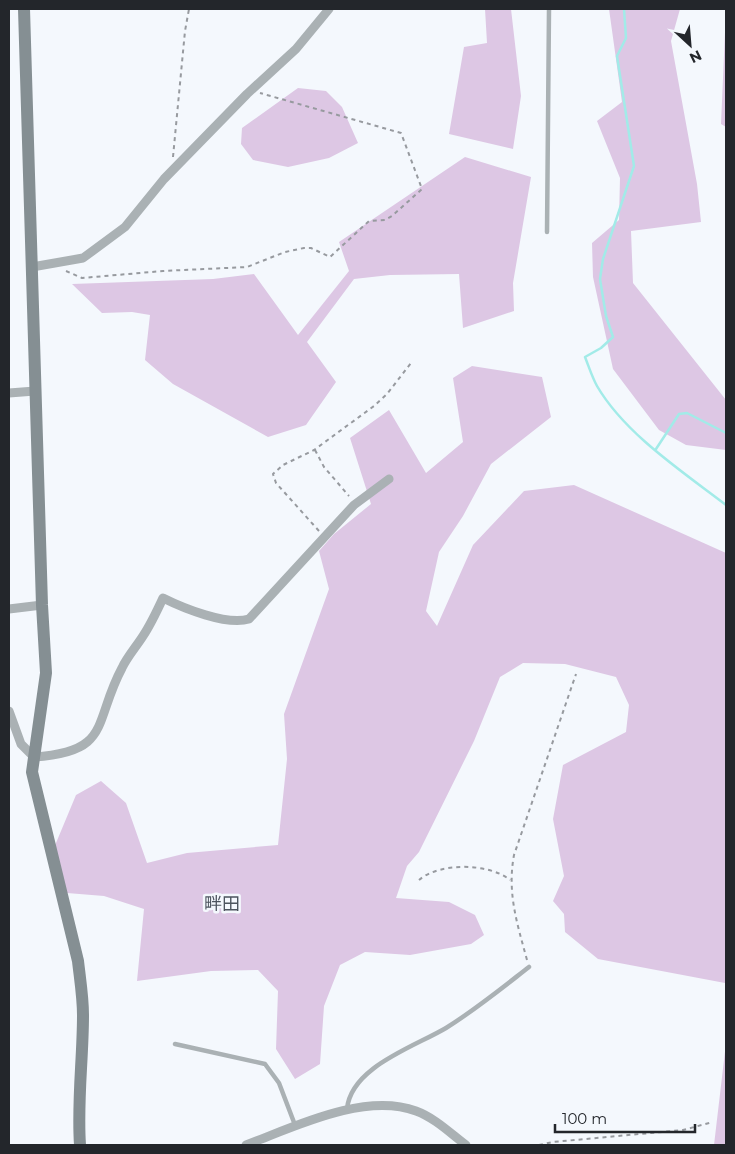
<svg xmlns="http://www.w3.org/2000/svg" width="735" height="1154" viewBox="0 0 735 1154" font-family="Montserrat,'Noto Sans JP',sans-serif">
  <style>
    .green { fill: #ddc7e4 }
    .lines { fill: none; stroke-linecap: round; stroke-linejoin: round }
    .stream { stroke: #a2ebe8; stroke-width: 2.5 }
    .path { stroke: #979a9f; stroke-width: 2; stroke-dasharray: 4 4; stroke-linecap: butt }
    .lane { stroke: #aab1b4; stroke-width: 4.5 }
    .street { stroke: #aab1b4; stroke-width: 9 }
    .secondary { stroke: #858f93; stroke-width: 12 }
    .labels { text-anchor: middle; stroke-width: 5; stroke-linejoin: round; paint-order: stroke }
    .quarter-label { font-size: 18px; fill: #4c545e; stroke: #f4f8fd }
  </style>
  <rect width="100%" height="100%" fill="#f4f8fd"/>
  <path class="green" d="M 485,9 L 511,9 L 521,96 L 513,149 L 449,134 L 464,47 L 487,43 Z
    M 609,9 L 680,9 L 671,41 L 697,184 L 701,222 L 631,231 L 633,283 L 726,400 L 726,450 L 686,445 L 659,430 L 613,369 L 593,277 L 592,243 L 619,220 L 620,178 L 597,121 L 622,102 Z
    M 726,9 L 726,127 L 721,124 Z
    M 298,88 L 326,91 L 342,107 L 358,143 L 329,158 L 288,167 L 253,160 L 241,144 L 242,128 Z
    M 465,157 L 531,177 L 513,283 L 514,311 L 463,328 L 459,274 L 390,275 L 354,279 L 307,342 L 336,382 L 306,425 L 268,437 L 173,384 L 145,360 L 150,315 L 132,312 L 102,313 L 72,284 L 213,279 L 254,274 L 298,335 L 349,271 L 339,242 Z
    M 472,366 L 542,377 L 551,417 L 491,464 L 463,516 L 439,552 L 426,611 L 437,626 L 473,545 L 524,491 L 574,485 L 726,553 L 726,1004 L 725,983 L 598,959 L 565,932 L 564,914 L 553,901 L 564,876 L 553,819 L 563,765 L 626,732 L 629,705 L 616,677 L 565,664 L 523,663 L 500,677 L 474,741 L 419,852 L 407,866 L 396,898 L 449,902 L 475,915 L 484,935 L 471,944 L 410,955 L 365,952 L 340,965 L 324,1006 L 320,1064 L 295,1079 L 276,1049 L 278,991 L 258,970 L 211,971 L 137,981 L 144,909 L 104,896 L 67,893 L 51,855 L 76,795 L 101,781 L 126,803 L 147,863 L 187,853 L 278,845 L 287,759 L 284,714 L 329,589 L 319,551 L 334,534 L 371,504 L 350,438 L 389,410 L 426,473 L 463,442 L 453,378 Z
    M 726,1043 L 726,1145 L 714,1145 Z"/>
  <g class="lines">
    <path class="stream" d="M 624,9 L 626,38 L 617,56 L 634,166 L 603,259 L 600,279 L 606,316 L 613,337 L 601,348 L 585,357 C 589,367 592,377 597,386 C 625,434 683,472 726,505
      M 656,449 L 679,414 L 687,413 L 726,433"/>
    <path class="path" d="M 173,157 L 185,31 L 189,9
      M 66,271 L 82,278 L 163,271 L 247,267 L 285,252 L 304,248 L 311,248 L 330,257 L 369,221 L 385,220 L 392,216 L 422,189 L 401,133 L 260,93
      M 315,450 L 324,467 L 349,496
      M 319,531 L 276,483 L 273,474 L 283,465 L 314,450 L 374,406 L 387,394 L 411,363
      M 419,880 C 440,862 489,863 510,880
      M 527,960 C 517,923 507,893 514,855 L 576,674
      M 539,1145 L 553,1142 L 683,1130 L 713,1122"/>
    <path class="lane" d="M 547,232 L 549,9
      M 175,1044 L 265,1064 L 279,1083 L 295,1125
      M 347,1109 C 351,1067 414,1047 446,1028 C 475,1010 502,988 529,967"/>
    <path class="street" d="M 32,267 L 83,258 L 125,227 L 164,179 L 247,94 L 296,49 L 329,9
      M 9,393 L 35,391
      M 9,609 L 42,605
      M 9,711 L 21,744 L 34,757 C 112,752 93,722 122,668 C 127,657 136,647 143,636 C 151,624 157,611 163,598 C 183,608 227,626 249,619 L 354,505 L 389,479
      M 246,1145 C 294,1127 364,1092 416,1111 C 435,1118 450,1133 466,1145"/>
    <path class="secondary" d="M 24,9 L 42,605 L 46,673 L 32,772 L 78,961 C 80,979 83,997 83,1015 C 83,1059 77,1101 80,1145"/>
  </g>
  <g class="labels">
    <g class="quarter-label">
      <text x="222" y="910">畔田</text>
    </g>
  </g>
  <rect width="735" height="1154" fill="none" stroke="#23262b" stroke-width="20"/>
  <g transform="translate(690 45) rotate(154)" stroke="#f4f8fd" stroke-width="4" paint-order="stroke">
  <path d="M0-4L9 19L0 12L-9 19Z" fill="#23262b"/>
  <text y="-8" font-size="14" font-weight="bold" text-anchor="middle" fill="#23262b">N</text>
  </g>
  <path d="M555 1124v8h140v-8" fill="none" stroke="#23262b" stroke-width="2.5"/>
  <text x="562" y="1124" font-size="15" fill="#23262b" stroke="#f4f8fd" stroke-width="4" paint-order="stroke">100 m</text>
</svg>
